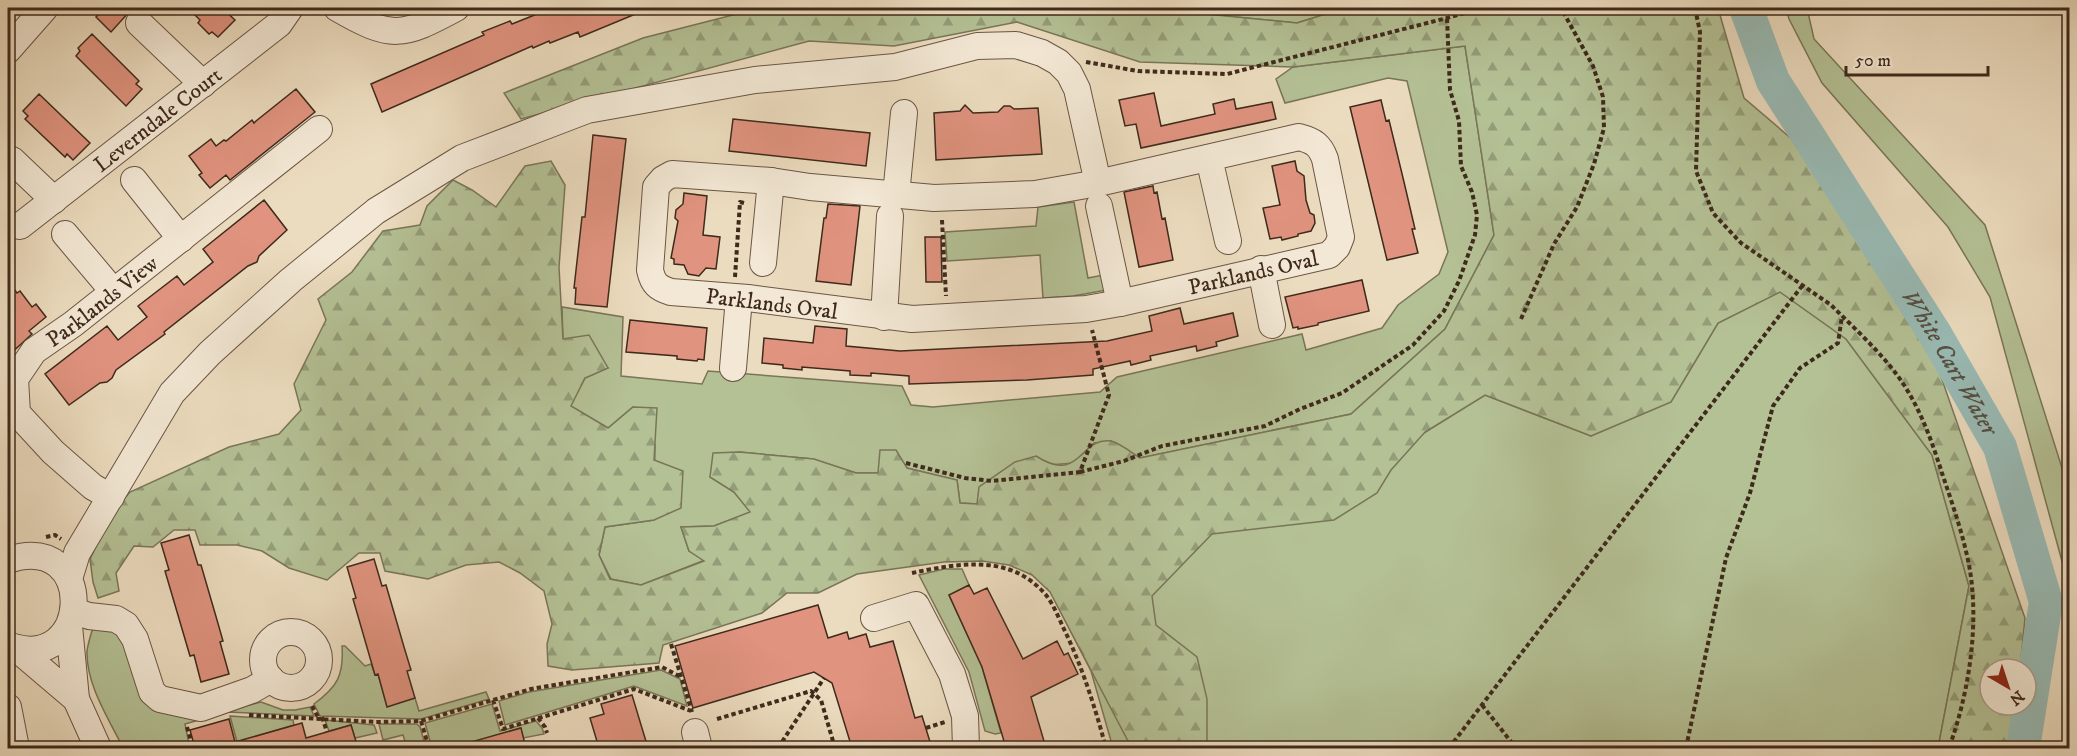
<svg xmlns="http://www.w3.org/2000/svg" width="2077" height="756" viewBox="0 0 2077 756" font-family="'IM FELL DW Pica',serif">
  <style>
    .green { fill: #b4c195; stroke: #797658; stroke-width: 1.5 }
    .forest { fill: url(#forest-firs); stroke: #797658; stroke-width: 1.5 }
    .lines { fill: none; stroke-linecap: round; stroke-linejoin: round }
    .river { stroke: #99bbb5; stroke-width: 34 }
    .building { fill: #e0937f; stroke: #3e2a1c; stroke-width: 1.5 }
    .minor-casing { stroke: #6a5645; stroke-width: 28 }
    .path { stroke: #3e2a1c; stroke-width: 4; stroke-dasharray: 4.5 3; stroke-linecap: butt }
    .minor { stroke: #f3e8d5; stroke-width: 26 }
    .labels { text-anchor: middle; stroke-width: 4.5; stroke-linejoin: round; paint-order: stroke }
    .street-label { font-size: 22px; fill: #3e2a1c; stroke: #f3e8d5 }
    .water-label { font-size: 24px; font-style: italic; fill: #554e42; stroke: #f3e8d5 }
  </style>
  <defs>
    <pattern id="forest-firs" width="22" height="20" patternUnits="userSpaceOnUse" patternTransform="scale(1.5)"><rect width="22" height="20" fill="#b4c195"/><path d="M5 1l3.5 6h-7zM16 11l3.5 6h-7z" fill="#949d79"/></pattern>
  </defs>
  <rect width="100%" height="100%" fill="#ecdcbf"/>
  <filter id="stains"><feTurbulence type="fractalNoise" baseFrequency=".00333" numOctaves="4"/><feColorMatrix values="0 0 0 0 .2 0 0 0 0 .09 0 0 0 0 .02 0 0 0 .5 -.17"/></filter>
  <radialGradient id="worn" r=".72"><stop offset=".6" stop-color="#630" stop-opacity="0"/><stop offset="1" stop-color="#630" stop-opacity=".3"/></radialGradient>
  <path class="green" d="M 1144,8 L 1345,8 L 1297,23 Z
    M 1786,8 L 1807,8 L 1814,39 L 1985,225 L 2069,490 L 2069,587 L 1990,297 L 1948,227 L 1822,83 L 1789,19 Z
    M 1465,46 L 1494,235 L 1445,329 L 1351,414 L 1140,458 L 1111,441 L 1094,443 L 1073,463 L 1050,465 L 978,504 L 960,503 L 957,480 L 907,468 L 878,473 L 856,473 L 813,459 L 739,452 L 710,477 L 734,492 L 751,512 L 714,526 L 681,527 L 689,551 L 705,560 L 641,585 L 611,579 L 599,555 L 605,527 L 654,520 L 655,445 L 633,407 L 608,428 L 570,406 L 585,378 L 608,368 L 563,340 L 562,307 L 623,317 L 621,376 L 702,384 L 708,371 L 902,386 L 911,405 L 933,407 L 1100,392 L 1117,377 L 1302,334 L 1306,350 L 1382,328 L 1398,305 L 1439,274 L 1448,252 L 1407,81 L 1388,78 L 1285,103 L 1276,79 L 1293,67 Z
    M 1074,202 L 1088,278 L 1103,275 L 1107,290 L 1073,296 L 1043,298 L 1040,255 L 947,261 L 945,232 L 1036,226 L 1038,207 Z
    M 1780,292 L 1846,339 L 1932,455 L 1969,586 L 1938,748 L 1113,748 L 1091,671 L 1056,603 L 1138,524 L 1358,474 L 1485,395 L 1591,436 L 1671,402 L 1718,323 Z
    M 944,569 L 962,569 L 969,585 L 949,595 L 982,667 L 1001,733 L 995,734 L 985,731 L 969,672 L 919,575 Z
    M 93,627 L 120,632 L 140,691 L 205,716 L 261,702 L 283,710 L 295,710 L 310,707 L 314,716 L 227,712 L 185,724 L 189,744 L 161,748 L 123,748 C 109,719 86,685 87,651 C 88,643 91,635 93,627 Z
    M 342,646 L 345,646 L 365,666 L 371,664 L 375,675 L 378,674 L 387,706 L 415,698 L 419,711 L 486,692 L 489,699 L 421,719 L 320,716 L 314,704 C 337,687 344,676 342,646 Z
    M 661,670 L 680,679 L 687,706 L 634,686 L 505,725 L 499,701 L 529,692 Z
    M 492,704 L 500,731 L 536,721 L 542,728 L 544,734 L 523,738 L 520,728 L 491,737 L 494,748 L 432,748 L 425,723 Z
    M 230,716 L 293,720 L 294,725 L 237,742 Z
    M 325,720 L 374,725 L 377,733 L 355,738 L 351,725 L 329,731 Z
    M 379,724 L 417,724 L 420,727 L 426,748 L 407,748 L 403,735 L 383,740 Z"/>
  <path class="forest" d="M 760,8 L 1144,8 L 1297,23 L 1345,8 L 1718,8 L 1744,98 L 1807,152 L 1906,276 L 2025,618 L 2020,669 L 1990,669 L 1990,705 L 2016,705 L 2014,726 L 2006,748 L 1938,748 L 1969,586 L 1932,455 L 1846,339 L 1780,292 L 1718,323 L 1671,402 L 1591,436 L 1485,395 L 1425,432 L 1391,470 L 1377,493 L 1334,520 L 1212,534 L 1152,596 L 1156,625 L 1197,657 L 1207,699 L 1207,741 L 1200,748 L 1139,748 L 1128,741 L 1050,592 L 1032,575 L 1009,565 L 982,561 L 944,562 L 857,574 L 818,593 L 787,593 L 762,613 L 663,645 L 659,663 L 572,670 L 548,666 L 547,644 L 552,624 L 544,591 L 520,573 L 499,562 L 466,565 L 428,579 L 385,571 L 380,553 L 359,553 L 327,580 L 289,568 L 262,551 L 237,545 L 200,545 L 195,530 L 174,530 L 153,547 L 134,546 L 116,573 L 119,591 L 98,598 L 93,582 L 90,559 L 112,513 L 130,492 L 229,447 L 279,434 L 301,410 L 294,384 L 326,320 L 318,299 L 352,272 L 383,231 L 420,225 L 427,206 L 453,180 L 472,190 L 496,207 L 525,166 L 551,161 L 565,185 L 559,267 L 563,339 L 589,335 L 608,368 L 585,378 L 571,406 L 608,428 L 633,407 L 657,408 L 654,460 L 683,471 L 681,508 L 654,520 L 605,527 L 599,555 L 610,579 L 641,585 L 704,561 L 689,551 L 681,527 L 714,526 L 750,512 L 734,492 L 710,477 L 713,453 L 739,452 L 814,459 L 856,473 L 878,473 L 880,450 L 896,450 L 907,468 L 957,480 L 960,503 L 977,504 L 979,487 L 1015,462 L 1036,456 C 1081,485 1080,436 1111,441 C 1120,443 1132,453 1140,458 L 1351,414 L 1445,329 L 1494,235 L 1465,46 L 1293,67 L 1140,62 L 1017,22 L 894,46 L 809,41 L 521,119 L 504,93 L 643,38 Z"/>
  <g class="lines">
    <path class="river" id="s1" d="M 1746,8 L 1773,81 L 1935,334 L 2000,447 L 2046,602 L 2023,748"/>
  </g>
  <path class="building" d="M 105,8 L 136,8 L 129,12 L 111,32 L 96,17 Z
    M 188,8 L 222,8 L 235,20 L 218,37 L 212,32 L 209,34 L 198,23 L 200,20 Z
    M 552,8 L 650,8 L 580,37 L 578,32 L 550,43 L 549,41 L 533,48 L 532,46 L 382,112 L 371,84 L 484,35 L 482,32 L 510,21 L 512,24 Z
    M 92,34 L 139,81 L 136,84 L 142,89 L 126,106 L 76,56 L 80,51 L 78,48 Z
    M 296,89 L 315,112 L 230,180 L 226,175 L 210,188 L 199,175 L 202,173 L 189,156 L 211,139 L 216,146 L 224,140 L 226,141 L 252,120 L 254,123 L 256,121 Z
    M 1154,93 L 1161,126 L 1215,114 L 1213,104 L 1234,99 L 1236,109 L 1272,102 L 1276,119 L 1141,148 L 1136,124 L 1125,126 L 1119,100 Z
    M 39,94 L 90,143 L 73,160 L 67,154 L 65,157 L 25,119 L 28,116 L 23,111 Z
    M 1381,100 L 1386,121 L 1389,120 L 1404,182 L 1415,229 L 1412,229 L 1418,253 L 1387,260 L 1350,107 Z
    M 965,105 L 973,113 L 998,112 L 1004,106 L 1010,106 L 1014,109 L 1038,108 L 1042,154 L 936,160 L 934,113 L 960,111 Z
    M 733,119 L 870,133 L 866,166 L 729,151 Z
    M 593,135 L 626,139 L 607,307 L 575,304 L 576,288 L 574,288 L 582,217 L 585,217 Z
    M 1295,161 L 1297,171 L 1304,176 L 1306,200 L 1310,213 L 1314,215 L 1315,223 L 1311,231 L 1298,234 L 1298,236 L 1282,240 L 1281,237 L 1270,239 L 1263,208 L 1280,205 L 1272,166 Z
    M 1153,186 L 1154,193 L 1157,192 L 1162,219 L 1165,218 L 1173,260 L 1139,267 L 1124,192 Z
    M 684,193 L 707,196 L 703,235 L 720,237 L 716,269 L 706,268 L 699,276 L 688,274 L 684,265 L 674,264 L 674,259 L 671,258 L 678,221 L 675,218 L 676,210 L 683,204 Z
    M 264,200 L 287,230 L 259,256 L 257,262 L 248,266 L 164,332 L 165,334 L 116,370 L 112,378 L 107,382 L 100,383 L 69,405 L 45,374 L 107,326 L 118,340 L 147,317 L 138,306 L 177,276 L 184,285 L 213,262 L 203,249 Z
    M 828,204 L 860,206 L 851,285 L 816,281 L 824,218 L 826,218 Z
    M 925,237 L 941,237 L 942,282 L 926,282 Z
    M 1362,280 L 1369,311 L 1318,323 L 1318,325 L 1298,329 L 1298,327 L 1293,328 L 1285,297 Z
    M 8,281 L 17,293 L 20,291 L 32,307 L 36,304 L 46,317 L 29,331 L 32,334 L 8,356 Z
    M 1180,308 L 1184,324 L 1233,313 L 1238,336 L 1216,342 L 1217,346 L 1197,351 L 1196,346 L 1150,356 L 1151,360 L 1131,365 L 1130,361 L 1093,369 L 1093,375 L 1027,380 L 909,384 L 909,376 L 871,373 L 871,376 L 850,375 L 850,371 L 802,367 L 802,370 L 783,368 L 783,365 L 762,363 L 764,338 L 813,343 L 815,326 L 847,329 L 846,346 L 900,351 L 1107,341 L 1152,331 L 1149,316 Z
    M 630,320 L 707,328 L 704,360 L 698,359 L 697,361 L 677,359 L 677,356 L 626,352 Z
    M 189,535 L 198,565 L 201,565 L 217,620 L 223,641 L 220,642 L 229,674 L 201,682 L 194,655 L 190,656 L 165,571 L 169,570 L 161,543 Z
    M 374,559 L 382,586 L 386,585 L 404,647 L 411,670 L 407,671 L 415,698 L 387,707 L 378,674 L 375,675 L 353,599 L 356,598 L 347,567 Z
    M 969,585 L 974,594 L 987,588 L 1023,659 L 1057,641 L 1064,655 L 1068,653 L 1078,674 L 1031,697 L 1046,748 L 1006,748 L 982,667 L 949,595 Z
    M 818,605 L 828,638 L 847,632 L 849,639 L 866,634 L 870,647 L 893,641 L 915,718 L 922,716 L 931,745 L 917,748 L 852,748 L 832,683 L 814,672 L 693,708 L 675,646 Z
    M 632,695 L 648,748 L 599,748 L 590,718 L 604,714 L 601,704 Z
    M 229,719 L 235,742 L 302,723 L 306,738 L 351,725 L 358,748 L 195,748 L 190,730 Z
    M 521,728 L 526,748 L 465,748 L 464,744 Z"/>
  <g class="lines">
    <g class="minor-casing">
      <g id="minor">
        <path d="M 337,8 C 392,40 402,37 456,8"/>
        <path d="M 139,23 L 203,84"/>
        <path d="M 8,50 L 45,8"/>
        <path d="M 1299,137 C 1314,141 1320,145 1325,159 L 1341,237 L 1337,247 L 1329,255 L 1120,303 L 1086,309 L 912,319 L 748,298 L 671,292 C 658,288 653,284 650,270 L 656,187 L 663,179 L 672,174 L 771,181 L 810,187 L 934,198 L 1035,194 L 1098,183 Z"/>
        <path d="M 1209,158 L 1228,241"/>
        <path d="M 8,165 L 12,160 L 54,200"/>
        <path d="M 134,180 L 181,239"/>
        <path d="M 896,195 L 904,113"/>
        <path d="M 1099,206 L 1120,303"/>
        <path id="s2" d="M 20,226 L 279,24 L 290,8"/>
        <path d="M 65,234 L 113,291"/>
        <path d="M 763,263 L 771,181"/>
        <path d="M 1261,269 L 1272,325"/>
        <path d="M 884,317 L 890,216"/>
        <path d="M 733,368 L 739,298"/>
        <path id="s3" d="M 111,497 L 93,487 L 53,452 L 17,413 L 15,379 L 34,351 L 73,324 L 319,129"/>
        <path d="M 8,560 C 99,530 92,677 8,645"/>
        <path d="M 69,579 L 77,553 L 172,393 L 210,353 L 291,280 L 376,211 L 462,158 L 587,110 L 755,80 L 895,67 L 977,46 L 1016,45 L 1042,53 L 1058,62 L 1069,73 L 1077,89 L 1098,183"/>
        <path d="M 74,611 L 89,616 L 116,619 L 126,625 L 135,639 L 152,692 L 160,699 L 201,708 L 252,690 L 271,679"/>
        <path d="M 874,618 L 916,605 L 952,674 L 965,716 L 966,748"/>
        <path d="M 69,626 L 76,699 L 98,748"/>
        <circle cx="291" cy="660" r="28"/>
        <path d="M 16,648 L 76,699"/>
        <path d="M 8,707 L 16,748"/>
        <path d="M 695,732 L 699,748"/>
      </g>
    </g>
    <path class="path" d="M 1695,8 L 1700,32 L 1696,171 L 1713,213 L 1741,243 L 1831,305 C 1855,329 1883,354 1902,382 C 1921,410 1932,442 1942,473 C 1952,503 1963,534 1969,565 C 1980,623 1969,693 1949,748
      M 1086,62 L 1138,71 L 1227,74 L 1447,18 L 1483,8
      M 942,220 L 946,296
      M 735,277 L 740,202 L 744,203
      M 1521,319 L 1554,244 L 1577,207 L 1594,164 L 1604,128 L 1603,97 L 1593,66 L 1561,8
      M 906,463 L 965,478 L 992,481 L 1080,472 L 1109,395 L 1092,330
      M 1080,472 L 1124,461 L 1162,446 L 1265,426 L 1300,409 L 1342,393 L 1413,345 L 1444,311 L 1459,281 L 1475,235 L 1477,215 L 1472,192 L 1461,166 L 1459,121 L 1450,90 L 1447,18
      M 46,537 L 55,535 L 61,539
      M 912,573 C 941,567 975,560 1004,568 C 1020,572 1035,582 1046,595 C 1053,604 1058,616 1063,627 C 1082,666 1095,707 1106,748
      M 671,644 L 692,712
      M 493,700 L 503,729 L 634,689 L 691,711
      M 1482,705 L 1516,748
      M 312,706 L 318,717
      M 249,715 L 376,722 L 421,721 L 531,689 L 662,667 L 681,677
      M 322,717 L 327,732
      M 538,718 L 545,727 L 547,733
      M 717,719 L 811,691 L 821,700 L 835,748
      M 421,721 L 429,748
      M 187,727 L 193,748 L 191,748
      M 926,728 L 945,722
      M 778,748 L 824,678
      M 1449,748 L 1802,286
      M 1686,748 L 1726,558 L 1750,493 L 1773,406 L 1800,368 L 1838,343 L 1842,316"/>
    <use href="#minor" class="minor"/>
  </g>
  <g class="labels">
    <g class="street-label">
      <text dy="8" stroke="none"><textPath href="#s2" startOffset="174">Leverndale Court</textPath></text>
      <text transform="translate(1253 272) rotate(-13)" y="8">Parklands Oval</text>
      <text dy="8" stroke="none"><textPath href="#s3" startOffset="279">Parklands View</textPath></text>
      <text transform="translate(772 303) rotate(7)" y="8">Parklands Oval</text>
    </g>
    <g class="water-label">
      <text dy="8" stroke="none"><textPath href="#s1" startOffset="410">White Cart Water</textPath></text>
    </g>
  </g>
  <rect width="2077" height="756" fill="none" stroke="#ecdcbf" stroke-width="30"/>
  <rect x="9" y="9" width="2059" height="738" fill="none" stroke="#3e2a1c" stroke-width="3"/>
  <rect x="15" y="15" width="2047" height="726" fill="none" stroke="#3e2a1c" stroke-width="1.5"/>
  <g transform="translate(2008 687) rotate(141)"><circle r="28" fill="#f3e8d5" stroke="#ab9c8b" stroke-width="1.5"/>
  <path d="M0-4.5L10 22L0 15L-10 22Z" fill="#8f2418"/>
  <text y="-9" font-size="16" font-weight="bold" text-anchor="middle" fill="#3e2a1c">N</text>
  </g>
  <path d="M1846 66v9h142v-9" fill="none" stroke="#3e2a1c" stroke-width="3"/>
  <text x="1855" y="66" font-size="18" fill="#3e2a1c" stroke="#f3e8d5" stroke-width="4.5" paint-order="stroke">50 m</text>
  <rect width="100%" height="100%" filter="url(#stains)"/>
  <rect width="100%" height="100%" fill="url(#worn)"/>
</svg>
